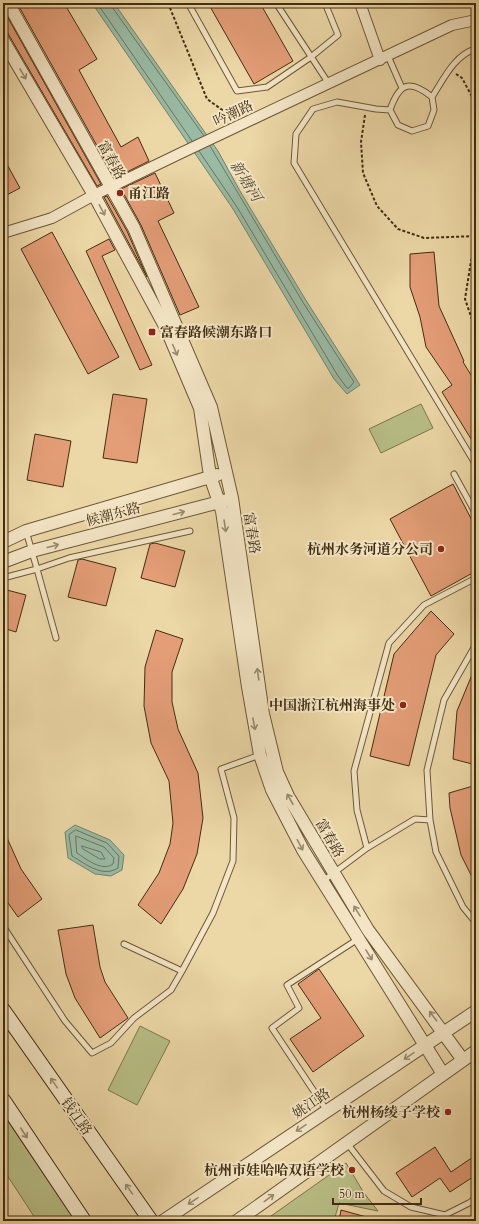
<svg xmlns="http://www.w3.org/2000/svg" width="479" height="1224" viewBox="0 0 479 1224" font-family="Cardo,'Noto Serif SC',serif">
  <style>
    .green { fill: #b8be86; stroke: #7d764c }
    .water { fill: #99baa4; stroke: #76826a }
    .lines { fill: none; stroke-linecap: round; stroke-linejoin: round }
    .shore { stroke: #6e745b; stroke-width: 1 }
    .building { fill: #e39d77; stroke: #422e12 }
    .service-casing { stroke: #6c5837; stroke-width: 7 }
    .minor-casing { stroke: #6c5837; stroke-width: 12 }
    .tertiary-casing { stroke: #6c5837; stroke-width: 14 }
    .secondary-casing { stroke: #422e12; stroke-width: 16 }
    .path { stroke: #422e12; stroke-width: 2; stroke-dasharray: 3 2; stroke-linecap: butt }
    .service { stroke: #f3e5c5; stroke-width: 5 }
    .minor { stroke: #f3e5c5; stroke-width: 10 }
    .tertiary { stroke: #f3e5c5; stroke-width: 12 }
    .secondary { stroke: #f3e5c5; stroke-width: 14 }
    .oneway { stroke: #9a8a6c }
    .poi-dot { fill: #8f2418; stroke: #f3e5c5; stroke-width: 1.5 }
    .labels { text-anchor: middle; stroke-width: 4; stroke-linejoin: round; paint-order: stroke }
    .street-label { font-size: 14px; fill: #422e12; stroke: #f3e5c5 }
    .poi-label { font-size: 14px; font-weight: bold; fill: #422e12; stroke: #f3e5c5; text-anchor: end }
    .water-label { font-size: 15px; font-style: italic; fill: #534a2f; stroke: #f3e5c5 }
  </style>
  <rect width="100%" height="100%" fill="#ecd7a6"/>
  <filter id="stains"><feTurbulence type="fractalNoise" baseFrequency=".005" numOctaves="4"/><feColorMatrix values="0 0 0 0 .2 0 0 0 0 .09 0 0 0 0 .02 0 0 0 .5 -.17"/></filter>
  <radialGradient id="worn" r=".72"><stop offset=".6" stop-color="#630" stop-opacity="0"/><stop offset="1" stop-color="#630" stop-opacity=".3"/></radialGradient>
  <path class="green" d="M 421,404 L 433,428 L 381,453 L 369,429 Z
    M 140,1026 L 170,1041 L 137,1105 L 108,1090 Z
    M 3,1104 L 83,1221 L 37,1221 L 3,1169 Z
    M 346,1163 L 364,1193 L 378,1211 L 339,1203 L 334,1221 L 264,1221 Z"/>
  <path class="water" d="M 92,3 L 114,3 L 218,151 L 240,191 L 307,302 L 360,385 L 347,394 L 334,379 L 233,209 Z
    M 75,825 L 110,840 L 124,855 L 122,870 L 111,876 L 95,874 L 68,858 L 65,832 Z"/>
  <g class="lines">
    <path class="shore" d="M 97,3 L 192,141
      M 111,3 L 112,7 L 204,136
      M 199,151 L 237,207 L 338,376 L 347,388 L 349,388 L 354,382 L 304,304 L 210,146
      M 76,830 L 107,843 L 119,856 L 118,868 C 102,878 86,864 72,856 L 69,835 Z
      M 76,836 L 104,847 L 114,858 L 113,864 C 102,872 86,859 77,853 Z
      M 82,846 L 101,852 L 105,859 L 100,859 L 83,849 Z"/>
  </g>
  <path class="building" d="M 17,3 L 64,3 L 97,59 L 79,70 L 121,147 L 138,137 L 149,161 L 115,178 Z
    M 208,3 L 260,3 L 293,61 L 254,84 Z
    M 3,9 L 101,184 L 97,186 L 3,25 Z
    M 3,157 L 20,188 L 3,197 Z
    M 155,173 L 174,213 L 158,221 L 199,307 L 180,315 L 141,225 L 121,189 Z
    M 107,196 L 127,231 L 147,277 L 104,197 Z
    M 52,232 L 119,357 L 88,374 L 21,249 Z
    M 109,239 L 115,250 L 102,256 L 152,365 L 140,370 L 86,251 Z
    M 434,252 L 439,306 L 464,361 L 463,362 L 476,383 L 476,447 L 442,392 L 452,385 L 426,347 L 420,317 L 410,287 L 410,254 Z
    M 113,394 L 147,399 L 137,463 L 103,458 Z
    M 35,434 L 71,441 L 63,487 L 27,480 Z
    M 453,484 L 476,528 L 476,571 L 431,596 L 390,519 Z
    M 155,543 L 185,551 L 175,587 L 141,578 L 150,544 Z
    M 82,559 L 116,568 L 106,606 L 68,597 L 78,560 Z
    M 3,589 L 26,595 L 16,632 L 3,628 Z
    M 431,611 L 454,634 L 436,655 L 409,766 L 370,756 L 394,654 Z
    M 156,630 L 183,639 L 172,672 L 172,702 L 178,729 L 198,773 L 203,818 L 197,854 L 183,889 L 161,924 L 138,905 L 159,873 L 170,844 L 173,823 L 169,781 L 151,743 L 144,706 L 145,667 Z
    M 476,665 L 476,765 L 453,759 L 457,711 Z
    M 473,786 L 476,810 L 476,885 L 461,855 L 450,808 L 449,793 Z
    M 3,829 L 21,869 L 42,899 L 18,917 L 3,896 Z
    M 93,925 L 100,967 L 105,982 L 128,1018 L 100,1038 L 75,998 L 66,974 L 58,930 Z
    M 319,969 L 364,1036 L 313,1072 L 290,1039 L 321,1018 L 298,984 Z
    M 435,1147 L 451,1172 L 476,1155 L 476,1175 L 450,1192 L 440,1178 L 412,1197 L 396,1173 Z
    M 341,1210 L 370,1218 L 370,1221 L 339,1221 Z"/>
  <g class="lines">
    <g class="service-casing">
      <path id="service" d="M 188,3 L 237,91 L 267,87 L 311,57 L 338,35 L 325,3
        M 276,3 L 329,84
        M 476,3 L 476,5
        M 476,49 C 455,54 443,80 432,97 L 434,110 L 428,126 L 412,131 L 398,125 L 390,110 L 376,109 L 337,102 L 313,109 L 296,134 L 294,163 L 476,465
        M 388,56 L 402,88
        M 390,110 C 399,84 409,78 432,97
        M 454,474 L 476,514
        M 26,531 L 37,569 L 69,558 L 190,531
        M 3,578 L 37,569 L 56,638
        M 430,820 L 427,770 L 444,700 L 476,644
        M 367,848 L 357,810 L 354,771 L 389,643 L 424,605 L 476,578
        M 323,881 L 367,848 L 415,819 L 430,820 L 436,852 L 463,907 L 476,923
        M 3,926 L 65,1021 L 92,1053 L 111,1043 L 134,1018 L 171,990 L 182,971 L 124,944
        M 182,971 L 213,913 L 233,861 L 234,818 L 221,769 L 260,755
        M 327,1111 L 272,1028 L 299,1008 L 287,985 L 358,939
        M 347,1143 L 384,1191 L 411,1207 L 445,1215 L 469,1203 L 476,1198"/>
    </g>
    <g class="minor-casing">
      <path id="minor" d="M 360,3 L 380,60
        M 3,233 L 52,218 L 94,195 L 181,153 L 452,25 L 476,20"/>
    </g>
    <g class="tertiary-casing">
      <path id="tertiary" d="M 8,3 L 134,228 L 211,407 L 232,498 L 263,714 L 277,772 L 288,796 L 368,930 L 463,1060
        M 3,40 L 94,195 L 166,328 L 200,408 L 210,476 L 222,511 L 248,687 L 260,755 L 272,790 L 303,850 L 443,1074
        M 3,542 L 26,531 L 217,475
        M 3,562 L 32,551 L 227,500
        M 163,1221 L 476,1011
        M 237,1221 L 476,1051"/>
    </g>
    <g class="secondary-casing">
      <path id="secondary" d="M 3,1010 L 151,1221
        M 3,1100 L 84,1221"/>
    </g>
    <path class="path" d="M 168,3 L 207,99 L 232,117
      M 456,74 L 462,78 L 476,104
      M 365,115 L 361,142 L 363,173 L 377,206 L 398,229 L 424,238 L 476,236
      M 476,244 L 471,261 L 465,299 L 476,331"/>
    <use href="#service" class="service"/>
    <use href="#minor" class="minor"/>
    <use href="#tertiary" class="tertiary"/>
    <use href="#secondary" class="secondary"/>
  </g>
  <defs><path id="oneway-shaft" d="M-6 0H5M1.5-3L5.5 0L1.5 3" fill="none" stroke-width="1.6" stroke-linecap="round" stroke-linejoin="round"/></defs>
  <g class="oneway">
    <use href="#oneway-shaft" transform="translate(23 74) rotate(60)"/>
    <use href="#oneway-shaft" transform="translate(102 210) rotate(62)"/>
    <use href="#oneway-shaft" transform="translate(175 350) rotate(67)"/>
    <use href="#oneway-shaft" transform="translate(179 513) rotate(-15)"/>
    <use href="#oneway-shaft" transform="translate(225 526) rotate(81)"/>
    <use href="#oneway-shaft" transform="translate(53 546) rotate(-15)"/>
    <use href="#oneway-shaft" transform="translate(258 674) rotate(-98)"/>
    <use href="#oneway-shaft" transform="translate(254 724) rotate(79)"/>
    <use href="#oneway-shaft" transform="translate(290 799) rotate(-119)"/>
    <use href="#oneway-shaft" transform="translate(300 845) rotate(62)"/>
    <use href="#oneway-shaft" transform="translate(357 911) rotate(-122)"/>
    <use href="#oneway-shaft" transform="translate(369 955) rotate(58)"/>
    <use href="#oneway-shaft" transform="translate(433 1016) rotate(-127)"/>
    <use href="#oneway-shaft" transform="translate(409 1056) rotate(146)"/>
    <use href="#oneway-shaft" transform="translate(54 1083) rotate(-125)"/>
    <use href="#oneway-shaft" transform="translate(301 1128) rotate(146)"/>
    <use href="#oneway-shaft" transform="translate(24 1133) rotate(57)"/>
    <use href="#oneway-shaft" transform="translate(129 1189) rotate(-125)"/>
    <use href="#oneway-shaft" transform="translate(269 1198) rotate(-36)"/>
    <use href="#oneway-shaft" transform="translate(193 1201) rotate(146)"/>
  </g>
  <g class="poi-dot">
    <circle cx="120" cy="193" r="4"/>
    <rect x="148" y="328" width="8" height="8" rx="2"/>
    <circle cx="441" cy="549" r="4"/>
    <circle cx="403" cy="705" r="4"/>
    <circle cx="448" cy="1112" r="4"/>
    <circle cx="352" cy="1170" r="4"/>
  </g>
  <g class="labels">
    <g class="street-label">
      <text transform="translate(233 113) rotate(-25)" y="5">吟潮路</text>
      <text transform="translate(112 160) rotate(61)" y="5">富春路</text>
      <text transform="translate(113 514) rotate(-15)" y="5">候潮东路</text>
      <text transform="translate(252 533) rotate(81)" y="5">富春路</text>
      <text transform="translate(330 838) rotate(60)" y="5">富春路</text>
      <text transform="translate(311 1103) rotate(-34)" y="5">姚江路</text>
      <text transform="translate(77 1116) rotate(55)" y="5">钱江路</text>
    </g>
    <g class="poi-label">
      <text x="128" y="198" text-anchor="start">甬江路</text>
      <text x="160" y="337" text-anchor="start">富春路候潮东路口</text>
      <text x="433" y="554">杭州水务河道分公司</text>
      <text x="395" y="710">中国浙江杭州海事处</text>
      <text x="440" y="1117">杭州杨绫子学校</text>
      <text x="344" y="1175">杭州市娃哈哈双语学校</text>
    </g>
    <g class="water-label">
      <text transform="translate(246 181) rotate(58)" y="5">新塘河</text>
    </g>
  </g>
  <rect width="479" height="1224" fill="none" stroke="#ecd7a6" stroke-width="16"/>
  <rect x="4" y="4" width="471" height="1216" fill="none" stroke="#422e12" stroke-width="2"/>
  <rect x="8" y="8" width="463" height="1208" fill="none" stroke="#422e12"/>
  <path d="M333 1198v6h88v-6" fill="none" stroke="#422e12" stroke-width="2"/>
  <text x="339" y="1198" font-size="12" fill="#422e12" stroke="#f3e5c5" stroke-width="3" paint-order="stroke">50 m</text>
  <rect width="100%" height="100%" filter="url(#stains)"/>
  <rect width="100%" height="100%" fill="url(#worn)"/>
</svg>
